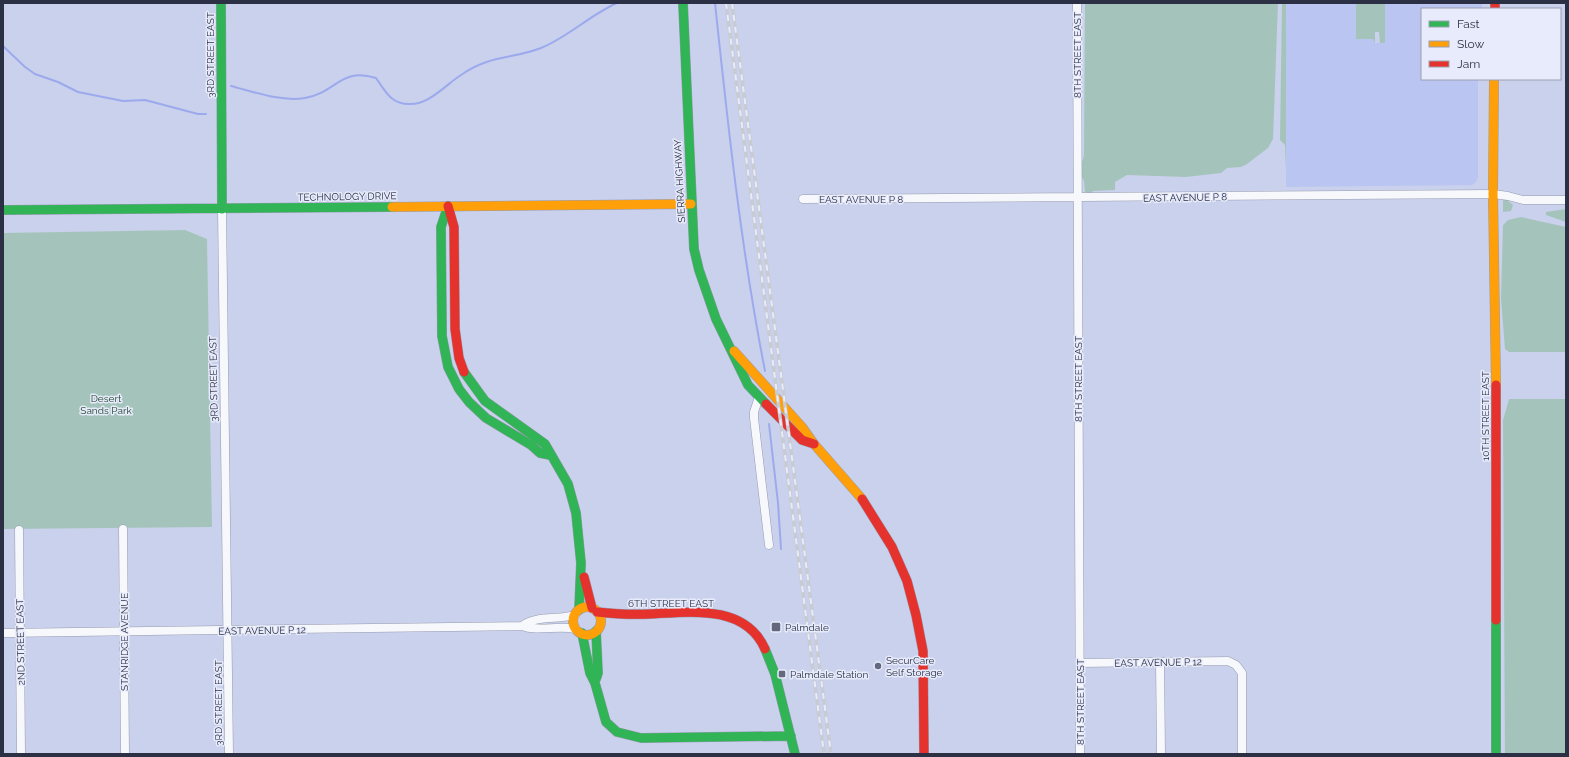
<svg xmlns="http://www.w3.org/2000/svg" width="1569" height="757" viewBox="0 0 1569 757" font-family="Raleway,sans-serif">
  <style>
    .built { fill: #bac5f1 }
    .green { fill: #a4c4bb }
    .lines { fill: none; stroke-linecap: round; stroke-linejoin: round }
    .stream { stroke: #9caaed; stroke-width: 2 }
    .street-casing { stroke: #969bb0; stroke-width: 9 }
    .fast-casing { stroke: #969bb0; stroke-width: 10 }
    .slow-casing { stroke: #969bb0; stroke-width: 10 }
    .jam-casing { stroke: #969bb0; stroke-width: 10 }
    .street { stroke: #f7f8fc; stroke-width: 8 }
    .fast { stroke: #30b455; stroke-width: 9 }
    .slow { stroke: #ff9f0a; stroke-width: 9 }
    .jam { stroke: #e5322d; stroke-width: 9 }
    .rail-casing { stroke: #c9cbd2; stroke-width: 3.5 }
    .rail { stroke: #e7ebfb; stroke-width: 2; stroke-dasharray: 6; stroke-linecap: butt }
    .poi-dot { fill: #63687f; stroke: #e7ebfb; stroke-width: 1.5 }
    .labels { text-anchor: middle; stroke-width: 3; stroke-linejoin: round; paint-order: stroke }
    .street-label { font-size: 10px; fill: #2b3044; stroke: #e7ebfb }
    .park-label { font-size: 10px; fill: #1c4129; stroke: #e7ebfb }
    .poi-label { font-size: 10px; fill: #2b3044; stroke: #e7ebfb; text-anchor: start }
  </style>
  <rect width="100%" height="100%" fill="#cad1ec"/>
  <path class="built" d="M 1286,3 L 1356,3 L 1356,39 L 1373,39 L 1375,43 L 1385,43 L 1385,3 L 1482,3 L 1482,9 L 1422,9 L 1422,79 L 1478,79 L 1478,177 L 1476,182 L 1472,185 L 1286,187 Z"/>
  <path class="green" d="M 1085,3 L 1278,3 L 1273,139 L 1268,148 L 1247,164 L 1241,167 L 1227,168 L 1221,173 L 1186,177 L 1127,175 L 1115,182 L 1115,190 L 1093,191 L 1091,194 L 1085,192 L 1084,181 L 1081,175 L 1081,165 L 1084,156 Z
    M 1282,3 L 1286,3 L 1286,170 L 1285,145 L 1280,140 Z
    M 1356,3 L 1385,3 L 1385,43 L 1380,43 L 1379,32 L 1375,32 L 1375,43 L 1373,39 L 1356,39 Z
    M 1503,199 L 1506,199 L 1513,205 L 1511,211 L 1503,212 Z
    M 1566,209 L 1566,222 L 1546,215 L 1546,212 Z
    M 1521,217 L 1566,227 L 1566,352 L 1509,352 L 1505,349 L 1501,299 L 1503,225 L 1508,220 Z
    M 185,230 L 207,239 L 212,527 L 3,529 L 3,233 Z
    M 1509,399 L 1566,399 L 1566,754 L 1505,754 L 1503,420 Z"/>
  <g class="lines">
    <path class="stream" d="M 715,3 C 728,126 741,249 765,371
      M 3,46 L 25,67 L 35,74 L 58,82 L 78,92 L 123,101 L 145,100 L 198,114 L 206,114
      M 231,86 C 254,92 281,102 305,98 C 336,93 340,67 376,78 C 385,91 391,104 409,104 C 430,105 447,83 464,73 C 491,55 513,59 541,48 C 568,37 590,15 617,3
      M 769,424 L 778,503 L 781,549"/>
    <g class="street-casing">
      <path id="street" d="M 1077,3 L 1080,754
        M 803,199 L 1493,194 L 1508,196 L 1523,200 L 1566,200
        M 222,209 L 229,754
        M 759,397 L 754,412 L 754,418 L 769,545
        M 123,529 L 125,754
        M 19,530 L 21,754
        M 522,626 C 536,615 558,620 575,615
        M 3,633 L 522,626 C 538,632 558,625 576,629
        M 1160,662 L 1161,754
        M 1080,663 L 1228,661 L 1236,665 L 1242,673 L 1242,754"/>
    </g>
    <g class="fast-casing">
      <path id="fast" d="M 221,3 L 222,209
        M 683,3 L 694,249 L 699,270 L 716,319 L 748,385 L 766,404
        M 448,206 L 441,227 L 442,336 L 448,367 L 459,389 L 469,402 L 486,418 L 531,445 L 540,453 L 550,455
        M 3,210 L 392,207
        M 464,372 L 485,401 L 545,444 L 568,484 L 576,513 L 581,563 L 579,610
        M 1496,620 L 1496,754
        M 596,631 L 598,673 L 596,679
        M 582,633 L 590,673 L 595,683 L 606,722 L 617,732 L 641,738 L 791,736
        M 765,649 L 775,674 L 795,754"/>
    </g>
    <g class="slow-casing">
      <path id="slow" d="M 1494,79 L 1493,194 L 1496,385
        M 392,207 L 691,204
        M 734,351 L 802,427 L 814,444 L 862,499
        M573 621a14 14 0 1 1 28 0a14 14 0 1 1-28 0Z"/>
    </g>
    <g class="jam-casing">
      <path id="jam" d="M 1495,3 L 1495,9
        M 448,206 L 454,227 L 455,329 L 459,358 L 464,372
        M 1496,385 L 1496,620
        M 766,404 L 802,440 L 814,444
        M 862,499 L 892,547 L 907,581 L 916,615 L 923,651 L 924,754
        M 584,577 L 592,608
        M 597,612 C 615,614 632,615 650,614 C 690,612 745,604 765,649"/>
    </g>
    <use href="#street" class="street"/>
    <use href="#fast" class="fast"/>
    <use href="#slow" class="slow"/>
    <use href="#jam" class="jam"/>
    <g class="rail-casing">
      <path id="rail" d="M 726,3 L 824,754
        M 732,3 L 831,754"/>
    </g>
    <use href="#rail" class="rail"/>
  </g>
  <g class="poi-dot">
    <rect x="771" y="622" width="10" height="10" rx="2"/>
    <circle cx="878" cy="666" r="4"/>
    <rect x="778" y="670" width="8" height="8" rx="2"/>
  </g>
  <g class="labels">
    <g class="street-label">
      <text transform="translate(210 55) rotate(-90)" y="4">3RD STREET EAST</text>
      <text transform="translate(1077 55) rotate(-90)" y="4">8TH STREET EAST</text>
      <text transform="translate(679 181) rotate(-93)" y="4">SIERRA HIGHWAY</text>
      <text transform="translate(347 196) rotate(-1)" y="4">TECHNOLOGY DRIVE</text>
      <text transform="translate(1185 197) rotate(-1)" y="4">EAST AVENUE P 8</text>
      <text x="861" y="203">EAST AVENUE P 8</text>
      <text transform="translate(213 379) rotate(-91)" y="4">3RD STREET EAST</text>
      <text transform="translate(1078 379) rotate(-90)" y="4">8TH STREET EAST</text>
      <text transform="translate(1485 416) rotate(-90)" y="4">10TH STREET EAST</text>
      <text x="671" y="607">6TH STREET EAST</text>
      <text transform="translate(262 630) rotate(-1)" y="4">EAST AVENUE P 12</text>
      <text transform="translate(20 642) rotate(-91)" y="4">2ND STREET EAST</text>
      <text transform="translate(124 642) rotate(-90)" y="4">STANRIDGE AVENUE</text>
      <text transform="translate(1158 662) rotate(-1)" y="4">EAST AVENUE P 12</text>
      <text transform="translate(1080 702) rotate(-90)" y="4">8TH STREET EAST</text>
      <text transform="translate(218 703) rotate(-90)" y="4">3RD STREET EAST</text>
    </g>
    <g class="park-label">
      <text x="106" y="402">Desert<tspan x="106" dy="12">Sands Park</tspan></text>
    </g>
    <g class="poi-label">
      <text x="785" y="631">Palmdale</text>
      <text x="886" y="664">SecurCare<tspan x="886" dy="12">Self Storage</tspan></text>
      <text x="790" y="678">Palmdale Station</text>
    </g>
  </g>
  <rect width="1569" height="757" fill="none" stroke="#2b3044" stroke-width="8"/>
  <rect x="1421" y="8" width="140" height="72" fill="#e7ebfb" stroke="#9ca0b2"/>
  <rect x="1429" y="21" width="20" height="6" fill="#30b455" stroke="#9ca0b2"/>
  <text x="1457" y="28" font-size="12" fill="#2b3044">Fast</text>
  <rect x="1429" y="41" width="20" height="6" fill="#ff9f0a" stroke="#9ca0b2"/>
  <text x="1457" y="48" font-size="12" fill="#2b3044">Slow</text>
  <rect x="1429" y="61" width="20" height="6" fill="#e5322d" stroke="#9ca0b2"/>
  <text x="1457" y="68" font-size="12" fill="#2b3044">Jam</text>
</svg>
